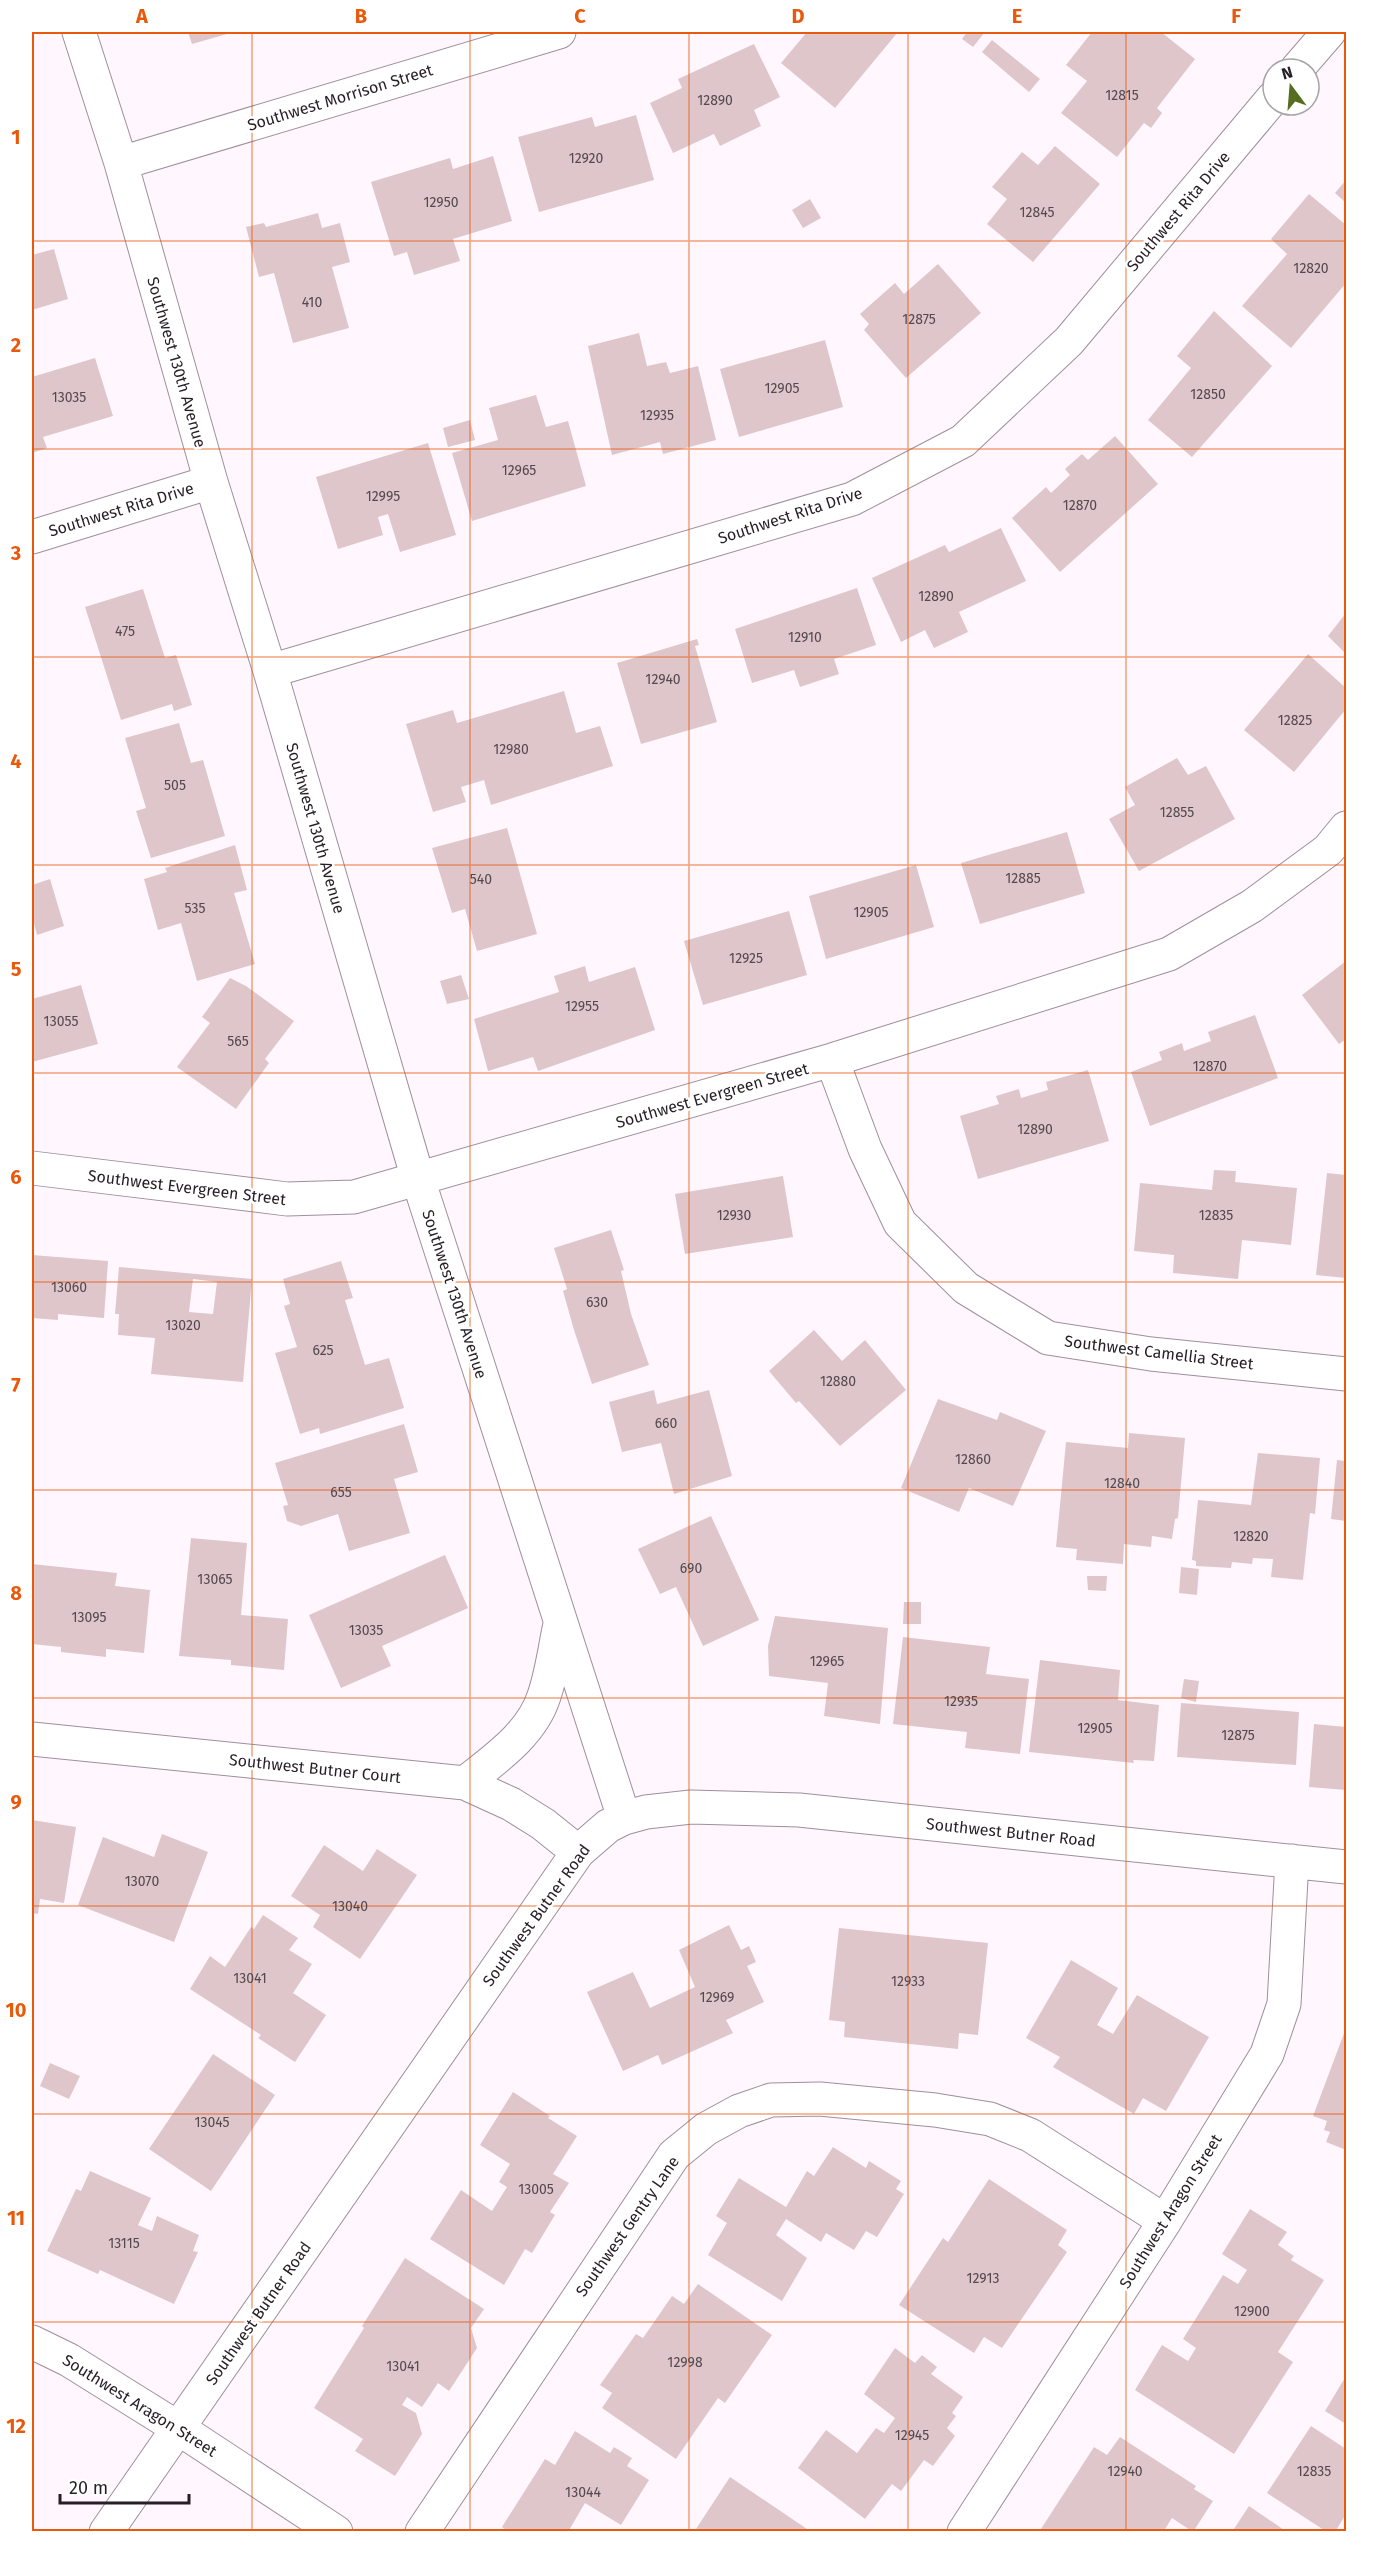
<svg xmlns="http://www.w3.org/2000/svg" width="1378" height="2563" viewBox="0 0 1378 2563" font-family="'Fira Sans',sans-serif">
  <style>
    .building { fill: #dfc6cb; fill-rule: evenodd }
    .lines { fill: none; stroke-linecap: round; stroke-linejoin: round }
    .minor-casing { stroke: #a08e9d; stroke-width: 35 }
    .minor { stroke: #fff; stroke-width: 33 }
    .grid { fill: none; stroke: #e8590c; stroke-width: 1.5; stroke-opacity: 0.55 }
    .labels { text-anchor: middle; stroke-width: 5; stroke-linejoin: round; paint-order: stroke }
    .number-label { font-size: 14px; fill: #54494e }
    .street-label { font-size: 16px; fill: #261f25; stroke: #fff }
    .neatline { fill: none; stroke: #e8590c; stroke-width: 2 }
    .grid-label { font-size: 20px; text-anchor: middle; font-weight: bold; fill: #e8590c }
  </style>
  <rect width="100%" height="100%" fill="#fff7fd"/>
  <path class="building" d="M 188,32 L 234,32 L 192,44 Z
    M 807,32 L 898,32 L 835,108 L 781,63 Z
    M 967,32 L 985,32 L 973,47 L 962,39 Z
    M 1092,32 L 1161,32 L 1195,59 L 1157,108 L 1162,113 L 1151,128 L 1144,123 L 1117,157 L 1061,113 L 1087,81 L 1066,65 Z
    M 992,40 L 1040,79 L 1029,92 L 982,52 Z
    M 754,44 L 780,97 L 754,110 L 761,126 L 720,146 L 714,134 L 673,153 L 650,103 L 682,88 L 678,79 Z
    M 636,115 L 654,180 L 539,212 L 518,137 L 592,117 L 595,127 Z
    M 1055,146 L 1100,184 L 1033,262 L 987,224 L 1007,199 L 992,187 L 1022,152 L 1038,165 Z
    M 493,156 L 512,221 L 453,239 L 460,261 L 414,275 L 407,252 L 394,256 L 371,182 L 450,158 L 453,169 Z
    M 1346,180 L 1346,203 L 1335,193 Z
    M 1309,194 L 1346,225 L 1346,283 L 1291,348 L 1242,306 L 1287,254 L 1271,239 Z
    M 810,199 L 821,218 L 803,228 L 792,210 Z
    M 318,213 L 322,228 L 340,223 L 350,262 L 332,267 L 349,328 L 293,343 L 274,273 L 259,277 L 246,227 L 264,223 L 266,227 Z
    M 54,249 L 68,299 L 32,310 L 32,255 Z
    M 938,264 L 981,313 L 906,378 L 864,330 L 869,324 L 860,314 L 895,283 L 904,294 Z
    M 1214,311 L 1272,366 L 1192,457 L 1148,420 L 1191,368 L 1177,356 Z
    M 639,333 L 647,366 L 666,362 L 670,373 L 698,366 L 716,440 L 663,454 L 660,442 L 612,455 L 588,346 Z
    M 825,340 L 843,407 L 739,437 L 720,369 Z
    M 95,358 L 113,416 L 43,437 L 47,448 L 32,453 L 32,377 Z
    M 536,395 L 546,427 L 568,421 L 586,486 L 472,521 L 452,453 L 498,440 L 489,408 Z
    M 470,420 L 475,440 L 448,447 L 443,428 Z
    M 1115,436 L 1158,484 L 1060,572 L 1012,518 L 1046,487 L 1051,493 L 1070,475 L 1065,469 L 1082,454 L 1088,460 Z
    M 428,443 L 456,535 L 400,552 L 388,514 L 378,517 L 383,535 L 338,549 L 316,477 Z
    M 1001,528 L 1026,581 L 959,612 L 968,632 L 934,648 L 925,630 L 901,642 L 872,578 L 945,545 L 949,552 Z
    M 857,588 L 876,645 L 834,659 L 839,674 L 800,687 L 794,670 L 752,683 L 735,629 Z
    M 143,589 L 165,658 L 176,655 L 192,705 L 174,711 L 172,704 L 121,720 L 85,607 Z
    M 1346,613 L 1346,654 L 1328,636 Z
    M 697,639 L 699,645 L 695,646 L 717,722 L 641,744 L 617,663 Z
    M 1308,654 L 1346,688 L 1346,709 L 1294,772 L 1244,730 Z
    M 564,691 L 576,733 L 600,726 L 613,766 L 491,805 L 484,780 L 461,787 L 466,802 L 433,812 L 406,724 L 453,710 L 457,723 Z
    M 179,723 L 191,763 L 203,760 L 225,836 L 151,858 L 136,811 L 146,808 L 125,738 Z
    M 1177,758 L 1188,775 L 1206,766 L 1235,819 L 1139,871 L 1109,819 L 1135,805 L 1125,787 Z
    M 507,828 L 537,934 L 477,951 L 465,909 L 452,913 L 432,848 Z
    M 1067,832 L 1085,893 L 980,924 L 961,863 Z
    M 235,845 L 247,890 L 234,893 L 255,964 L 197,981 L 181,923 L 158,930 L 144,879 L 167,872 L 165,868 Z
    M 916,865 L 934,927 L 826,959 L 809,896 Z
    M 50,879 L 64,926 L 37,935 L 32,915 L 32,885 Z
    M 789,911 L 807,975 L 703,1005 L 684,941 Z
    M 1346,961 L 1346,1039 L 1339,1044 L 1302,995 Z
    M 585,966 L 589,982 L 635,967 L 655,1030 L 538,1071 L 533,1057 L 488,1071 L 474,1019 L 559,992 L 554,976 Z
    M 461,975 L 469,999 L 447,1004 L 440,981 Z
    M 230,978 L 246,986 L 294,1021 L 265,1059 L 269,1063 L 236,1109 L 177,1067 L 210,1023 L 202,1017 Z
    M 81,985 L 98,1044 L 32,1062 L 32,999 Z
    M 1255,1015 L 1278,1078 L 1150,1126 L 1131,1072 L 1162,1060 L 1159,1052 L 1182,1043 L 1184,1051 L 1211,1041 L 1208,1032 Z
    M 1088,1070 L 1109,1141 L 978,1179 L 960,1116 L 999,1104 L 996,1096 L 1019,1089 L 1021,1098 L 1048,1090 L 1046,1082 Z
    M 1214,1170 L 1236,1171 L 1235,1182 L 1297,1188 L 1291,1245 L 1242,1240 L 1238,1279 L 1173,1273 L 1174,1255 L 1134,1251 L 1140,1183 L 1212,1190 Z
    M 1327,1173 L 1346,1175 L 1346,1278 L 1316,1275 Z
    M 783,1176 L 793,1237 L 685,1254 L 675,1194 Z
    M 611,1230 L 624,1270 L 621,1271 L 631,1314 L 649,1365 L 592,1384 L 574,1330 L 563,1291 L 567,1289 L 554,1248 Z
    M 32,1255 L 108,1261 L 104,1318 L 58,1314 L 58,1320 L 32,1318 Z
    M 341,1261 L 353,1298 L 345,1300 L 365,1365 L 389,1358 L 404,1408 L 320,1434 L 319,1428 L 300,1434 L 275,1353 L 297,1347 L 284,1306 L 290,1304 L 283,1279 Z
    M 119,1267 L 252,1279 L 243,1382 L 151,1374 L 155,1338 L 118,1335 L 119,1314 L 115,1314 ZM 193,1279 L 217,1282 L 213,1314 L 189,1312 Z
    M 814,1330 L 842,1361 L 865,1340 L 906,1390 L 840,1446 L 799,1401 L 796,1403 L 769,1371 Z
    M 654,1390 L 657,1404 L 709,1390 L 732,1476 L 674,1494 L 661,1443 L 622,1452 L 609,1402 Z
    M 938,1399 L 997,1420 L 1000,1412 L 1046,1431 L 1013,1506 L 969,1488 L 959,1512 L 901,1488 Z
    M 404,1424 L 418,1472 L 394,1479 L 410,1533 L 349,1551 L 338,1514 L 301,1526 L 287,1521 L 283,1506 L 288,1505 L 275,1463 Z
    M 1129,1433 L 1185,1438 L 1178,1518 L 1175,1519 L 1172,1539 L 1152,1536 L 1151,1547 L 1124,1544 L 1123,1564 L 1076,1560 L 1077,1549 L 1056,1547 L 1066,1442 L 1128,1448 Z
    M 1258,1453 L 1320,1458 L 1315,1514 L 1310,1513 L 1303,1580 L 1271,1577 L 1273,1559 L 1253,1558 L 1252,1564 L 1232,1562 L 1231,1568 L 1196,1566 L 1196,1561 L 1192,1560 L 1198,1500 L 1251,1505 Z
    M 1337,1460 L 1346,1461 L 1346,1521 L 1331,1519 Z
    M 711,1516 L 759,1620 L 703,1646 L 676,1587 L 660,1594 L 638,1549 Z
    M 191,1538 L 247,1543 L 241,1615 L 288,1619 L 284,1670 L 231,1665 L 231,1660 L 179,1656 Z
    M 445,1555 L 468,1608 L 382,1646 L 391,1666 L 341,1688 L 309,1615 Z
    M 32,1564 L 117,1573 L 115,1586 L 150,1590 L 144,1653 L 106,1649 L 106,1657 L 61,1652 L 61,1647 L 32,1644 Z
    M 1181,1567 L 1199,1569 L 1197,1595 L 1179,1593 Z
    M 1087,1576 L 1107,1576 L 1106,1591 L 1088,1590 Z
    M 904,1602 L 921,1602 L 921,1624 L 903,1624 Z
    M 775,1616 L 888,1628 L 880,1724 L 824,1716 L 828,1683 L 769,1676 L 768,1646 Z
    M 903,1637 L 990,1647 L 986,1674 L 1029,1679 L 1020,1754 L 965,1748 L 967,1732 L 893,1724 Z
    M 1040,1660 L 1120,1670 L 1118,1700 L 1159,1705 L 1154,1761 L 1133,1760 L 1134,1763 L 1029,1752 Z
    M 1184,1679 L 1199,1681 L 1196,1702 L 1181,1698 Z
    M 1181,1703 L 1299,1712 L 1296,1765 L 1177,1757 Z
    M 1314,1724 L 1346,1727 L 1346,1790 L 1309,1787 Z
    M 32,1820 L 76,1827 L 64,1903 L 40,1899 L 38,1914 L 32,1913 Z
    M 162,1834 L 208,1852 L 174,1942 L 78,1905 L 103,1837 L 154,1857 Z
    M 324,1845 L 363,1871 L 377,1849 L 417,1875 L 360,1959 L 313,1927 L 320,1915 L 291,1896 Z
    M 263,1915 L 298,1938 L 289,1950 L 312,1964 L 293,1993 L 326,2015 L 295,2062 L 258,2038 L 261,2035 L 190,1989 L 210,1956 L 225,1967 L 251,1927 L 254,1929 Z
    M 729,1925 L 741,1950 L 749,1946 L 756,1962 L 747,1966 L 764,2002 L 726,2020 L 733,2033 L 662,2065 L 658,2055 L 623,2071 L 587,1992 L 633,1972 L 650,2008 L 695,1987 L 679,1950 Z
    M 839,1928 L 988,1943 L 978,2035 L 959,2033 L 958,2049 L 844,2037 L 845,2022 L 829,2020 Z
    M 1071,1960 L 1118,1988 L 1097,2025 L 1113,2034 L 1137,1995 L 1209,2037 L 1166,2111 L 1143,2098 L 1134,2114 L 1053,2067 L 1060,2057 L 1026,2038 Z
    M 1346,2028 L 1346,2150 L 1326,2142 L 1330,2132 L 1324,2130 L 1327,2121 L 1313,2116 Z
    M 213,2054 L 275,2095 L 211,2191 L 149,2149 Z
    M 50,2063 L 80,2076 L 69,2099 L 40,2086 Z
    M 513,2092 L 550,2116 L 548,2118 L 577,2136 L 553,2174 L 569,2183 L 550,2212 L 555,2215 L 532,2253 L 525,2249 L 504,2285 L 430,2239 L 461,2190 L 492,2211 L 507,2187 L 499,2182 L 510,2164 L 480,2145 Z
    M 833,2147 L 866,2168 L 869,2161 L 901,2181 L 896,2189 L 904,2194 L 877,2237 L 866,2231 L 854,2250 L 826,2233 L 821,2242 L 786,2219 L 776,2235 L 807,2258 L 782,2301 L 708,2255 L 727,2223 L 716,2216 L 739,2178 L 786,2207 L 807,2171 L 814,2176 Z
    M 90,2171 L 151,2198 L 138,2225 L 152,2231 L 157,2216 L 199,2235 L 193,2251 L 198,2252 L 174,2304 L 100,2270 L 98,2274 L 47,2251 L 76,2189 L 81,2191 Z
    M 989,2179 L 1067,2230 L 1058,2245 L 1067,2252 L 1002,2348 L 984,2337 L 974,2353 L 899,2305 L 943,2238 L 948,2242 Z
    M 1250,2209 L 1287,2232 L 1278,2245 L 1294,2256 L 1291,2260 L 1324,2280 L 1278,2352 L 1293,2362 L 1234,2454 L 1135,2390 L 1162,2345 L 1188,2361 L 1196,2348 L 1183,2339 L 1223,2275 L 1238,2284 L 1247,2270 L 1222,2254 Z
    M 405,2258 L 484,2309 L 471,2328 L 477,2348 L 449,2391 L 438,2383 L 422,2407 L 407,2397 L 402,2405 L 416,2413 L 422,2434 L 395,2476 L 355,2451 L 363,2439 L 314,2408 L 364,2328 L 362,2326 Z
    M 698,2284 L 772,2335 L 725,2403 L 718,2398 L 676,2459 L 602,2408 L 612,2393 L 600,2385 L 636,2334 L 643,2338 L 672,2296 L 684,2304 Z
    M 895,2348 L 915,2363 L 922,2355 L 937,2367 L 931,2374 L 963,2397 L 952,2413 L 956,2416 L 947,2428 L 955,2436 L 933,2466 L 924,2460 L 901,2491 L 892,2484 L 865,2519 L 798,2468 L 826,2430 L 857,2453 L 876,2428 L 884,2433 L 895,2418 L 864,2394 Z
    M 1346,2376 L 1346,2424 L 1325,2411 Z
    M 1311,2426 L 1346,2449 L 1346,2514 L 1335,2532 L 1327,2532 L 1267,2493 Z
    M 575,2431 L 610,2453 L 614,2447 L 632,2458 L 627,2466 L 649,2480 L 621,2525 L 585,2503 L 568,2532 L 508,2532 L 502,2527 L 545,2459 L 555,2465 Z
    M 1120,2437 L 1196,2486 L 1194,2489 L 1213,2501 L 1193,2532 L 1172,2518 L 1163,2532 L 1039,2532 L 1094,2447 L 1107,2455 Z
    M 730,2477 L 807,2529 L 805,2532 L 694,2532 Z
    M 1249,2506 L 1287,2532 L 1232,2532 Z"/>
  <g class="lines">
    <g class="minor-casing">
      <path id="minor" d="M 79,32 L 121,163 L 211,482 L 270,671 L 418,1179 L 624,1818
        M 1297,69 L 1329,32
        M 121,163 L 559,32
        M 32,537 L 211,482
        M 270,671 L 852,499 L 963,441 L 1069,341 L 1273,98
        M 832,1060 L 865,1149 L 900,1223 L 966,1288 L 1048,1338 L 1151,1354 L 1346,1374
        M 32,1168 L 287,1199 L 354,1197 L 832,1060 L 1169,954 L 1252,906 L 1328,850 L 1346,828
        M 32,1739 L 465,1783 L 511,1804 L 543,1824 L 578,1852
        M 465,1783 C 495,1759 532,1734 544,1696 C 552,1673 555,1647 560,1624
        M 32,2342 L 69,2360 L 178,2428 L 336,2532
        M 106,2532 L 578,1852 L 608,1826 L 624,1818 L 646,1812 L 691,1807 L 799,1810 L 1346,1867
        M 422,2532 L 674,2155 L 706,2129 L 739,2111 L 771,2100 L 820,2099 L 935,2110 L 990,2119 L 1030,2135 L 1165,2221
        M 964,2532 L 1165,2221 L 1267,2054 L 1284,2004 L 1292,1861"/>
    </g>
    <use href="#minor" class="minor"/>
  </g>
  <path class="grid" d="M 252,32 L 252,2532M 470,32 L 470,2532M 689,32 L 689,2532M 908,32 L 908,2532M 1126,32 L 1126,2532M 32,241 L 1346,241M 32,449 L 1346,449M 32,657 L 1346,657M 32,865 L 1346,865M 32,1073 L 1346,1073M 32,1282 L 1346,1282M 32,1490 L 1346,1490M 32,1698 L 1346,1698M 32,1906 L 1346,1906M 32,2114 L 1346,2114M 32,2322 L 1346,2322"/>
  <g class="labels">
    <g class="number-label">
      <text x="1122" y="100">12815</text>
      <text x="715" y="105">12890</text>
      <text x="586" y="163">12920</text>
      <text x="441" y="207">12950</text>
      <text x="1037" y="217">12845</text>
      <text x="1311" y="273">12820</text>
      <text x="312" y="307">410</text>
      <text x="919" y="324">12875</text>
      <text x="782" y="393">12905</text>
      <text x="1208" y="399">12850</text>
      <text x="69" y="402">13035</text>
      <text x="657" y="420">12935</text>
      <text x="519" y="475">12965</text>
      <text x="383" y="501">12995</text>
      <text x="1080" y="510">12870</text>
      <text x="936" y="601">12890</text>
      <text x="125" y="636">475</text>
      <text x="805" y="642">12910</text>
      <text x="663" y="684">12940</text>
      <text x="1295" y="725">12825</text>
      <text x="511" y="754">12980</text>
      <text x="175" y="790">505</text>
      <text x="1177" y="817">12855</text>
      <text x="1023" y="883">12885</text>
      <text x="481" y="884">540</text>
      <text x="195" y="913">535</text>
      <text x="871" y="917">12905</text>
      <text x="746" y="963">12925</text>
      <text x="582" y="1011">12955</text>
      <text x="61" y="1026">13055</text>
      <text x="238" y="1046">565</text>
      <text x="1210" y="1071">12870</text>
      <text x="1035" y="1134">12890</text>
      <text x="734" y="1220">12930</text>
      <text x="1216" y="1220">12835</text>
      <text x="69" y="1292">13060</text>
      <text x="597" y="1307">630</text>
      <text x="183" y="1330">13020</text>
      <text x="323" y="1355">625</text>
      <text x="838" y="1386">12880</text>
      <text x="666" y="1428">660</text>
      <text x="973" y="1464">12860</text>
      <text x="1122" y="1488">12840</text>
      <text x="341" y="1497">655</text>
      <text x="1251" y="1541">12820</text>
      <text x="691" y="1573">690</text>
      <text x="215" y="1584">13065</text>
      <text x="89" y="1622">13095</text>
      <text x="366" y="1635">13035</text>
      <text x="827" y="1666">12965</text>
      <text x="961" y="1706">12935</text>
      <text x="1095" y="1733">12905</text>
      <text x="1238" y="1740">12875</text>
      <text x="142" y="1886">13070</text>
      <text x="350" y="1911">13040</text>
      <text x="250" y="1983">13041</text>
      <text x="908" y="1986">12933</text>
      <text x="717" y="2002">12969</text>
      <text x="212" y="2127">13045</text>
      <text x="536" y="2194">13005</text>
      <text x="124" y="2248">13115</text>
      <text x="983" y="2283">12913</text>
      <text x="1252" y="2316">12900</text>
      <text x="685" y="2367">12998</text>
      <text x="403" y="2371">13041</text>
      <text x="912" y="2440">12945</text>
      <text x="1125" y="2476">12940</text>
      <text x="1314" y="2476">12835</text>
      <text x="583" y="2497">13044</text>
    </g>
    <g class="street-label">
      <text transform="translate(340 97) rotate(-17)" y="6">Southwest Morrison Street</text>
      <text transform="translate(1178 211) rotate(-50)" y="6">Southwest Rita Drive</text>
      <text transform="translate(177 362) rotate(74)" y="6">Southwest 130th Avenue</text>
      <text transform="translate(121 509) rotate(-17)" y="6">Southwest Rita Drive</text>
      <text transform="translate(790 515) rotate(-18)" y="6">Southwest Rita Drive</text>
      <text transform="translate(316 828) rotate(74)" y="6">Southwest 130th Avenue</text>
      <text transform="translate(712 1095) rotate(-16)" y="6">Southwest Evergreen Street</text>
      <text transform="translate(187 1187) rotate(7)" y="6">Southwest Evergreen Street</text>
      <text transform="translate(455 1294) rotate(72)" y="6">Southwest 130th Avenue</text>
      <text transform="translate(1159 1352) rotate(7)" y="6">Southwest Camellia Street</text>
      <text transform="translate(315 1768) rotate(6)" y="6">Southwest Butner Court</text>
      <text transform="translate(1011 1832) rotate(6)" y="6">Southwest Butner Road</text>
      <text transform="translate(536 1915) rotate(-54)" y="6">Southwest Butner Road</text>
      <text transform="translate(1170 2211) rotate(-58)" y="6">Southwest Aragon Street</text>
      <text transform="translate(627 2226) rotate(-55)" y="6">Southwest Gentry Lane</text>
      <text transform="translate(258 2313) rotate(-55)" y="6">Southwest Butner Road</text>
      <text transform="translate(140 2405) rotate(32)" y="6">Southwest Aragon Street</text>
    </g>
  </g>
  <rect width="1378" height="2563" fill="none" stroke="#ffffff" stroke-width="66"/>
  <g transform="translate(1291 87) rotate(344)"><circle r="28" fill="#ffffff" stroke="#a8a5a8" stroke-width="1.5"/>
  <path d="M0-4.5L10 22L0 15L-10 22Z" fill="#546d1e"/>
  <text y="-9" font-size="16" font-weight="bold" text-anchor="middle" fill="#261f25">N</text>
  </g>
  <path d="M60 2494v9h129v-9" fill="none" stroke="#261f25" stroke-width="3"/>
  <text x="69" y="2494" font-size="18" fill="#261f25" stroke="#ffffff" stroke-width="4.5" paint-order="stroke">20 m</text>
  <rect x="33" y="33" width="1312" height="2497" class="neatline"/>
  <g class="grid-label">
    <text x="142" y="23">A</text>
    <text x="361" y="23">B</text>
    <text x="580" y="23">C</text>
    <text x="798" y="23">D</text>
    <text x="1017" y="23">E</text>
    <text x="1236" y="23">F</text>
    <text x="16" y="144">1</text>
    <text x="16" y="352">2</text>
    <text x="16" y="560">3</text>
    <text x="16" y="768">4</text>
    <text x="16" y="976">5</text>
    <text x="16" y="1184">6</text>
    <text x="16" y="1392">7</text>
    <text x="16" y="1600">8</text>
    <text x="16" y="1809">9</text>
    <text x="16" y="2017">10</text>
    <text x="16" y="2225">11</text>
    <text x="16" y="2433">12</text>
  </g>
</svg>
